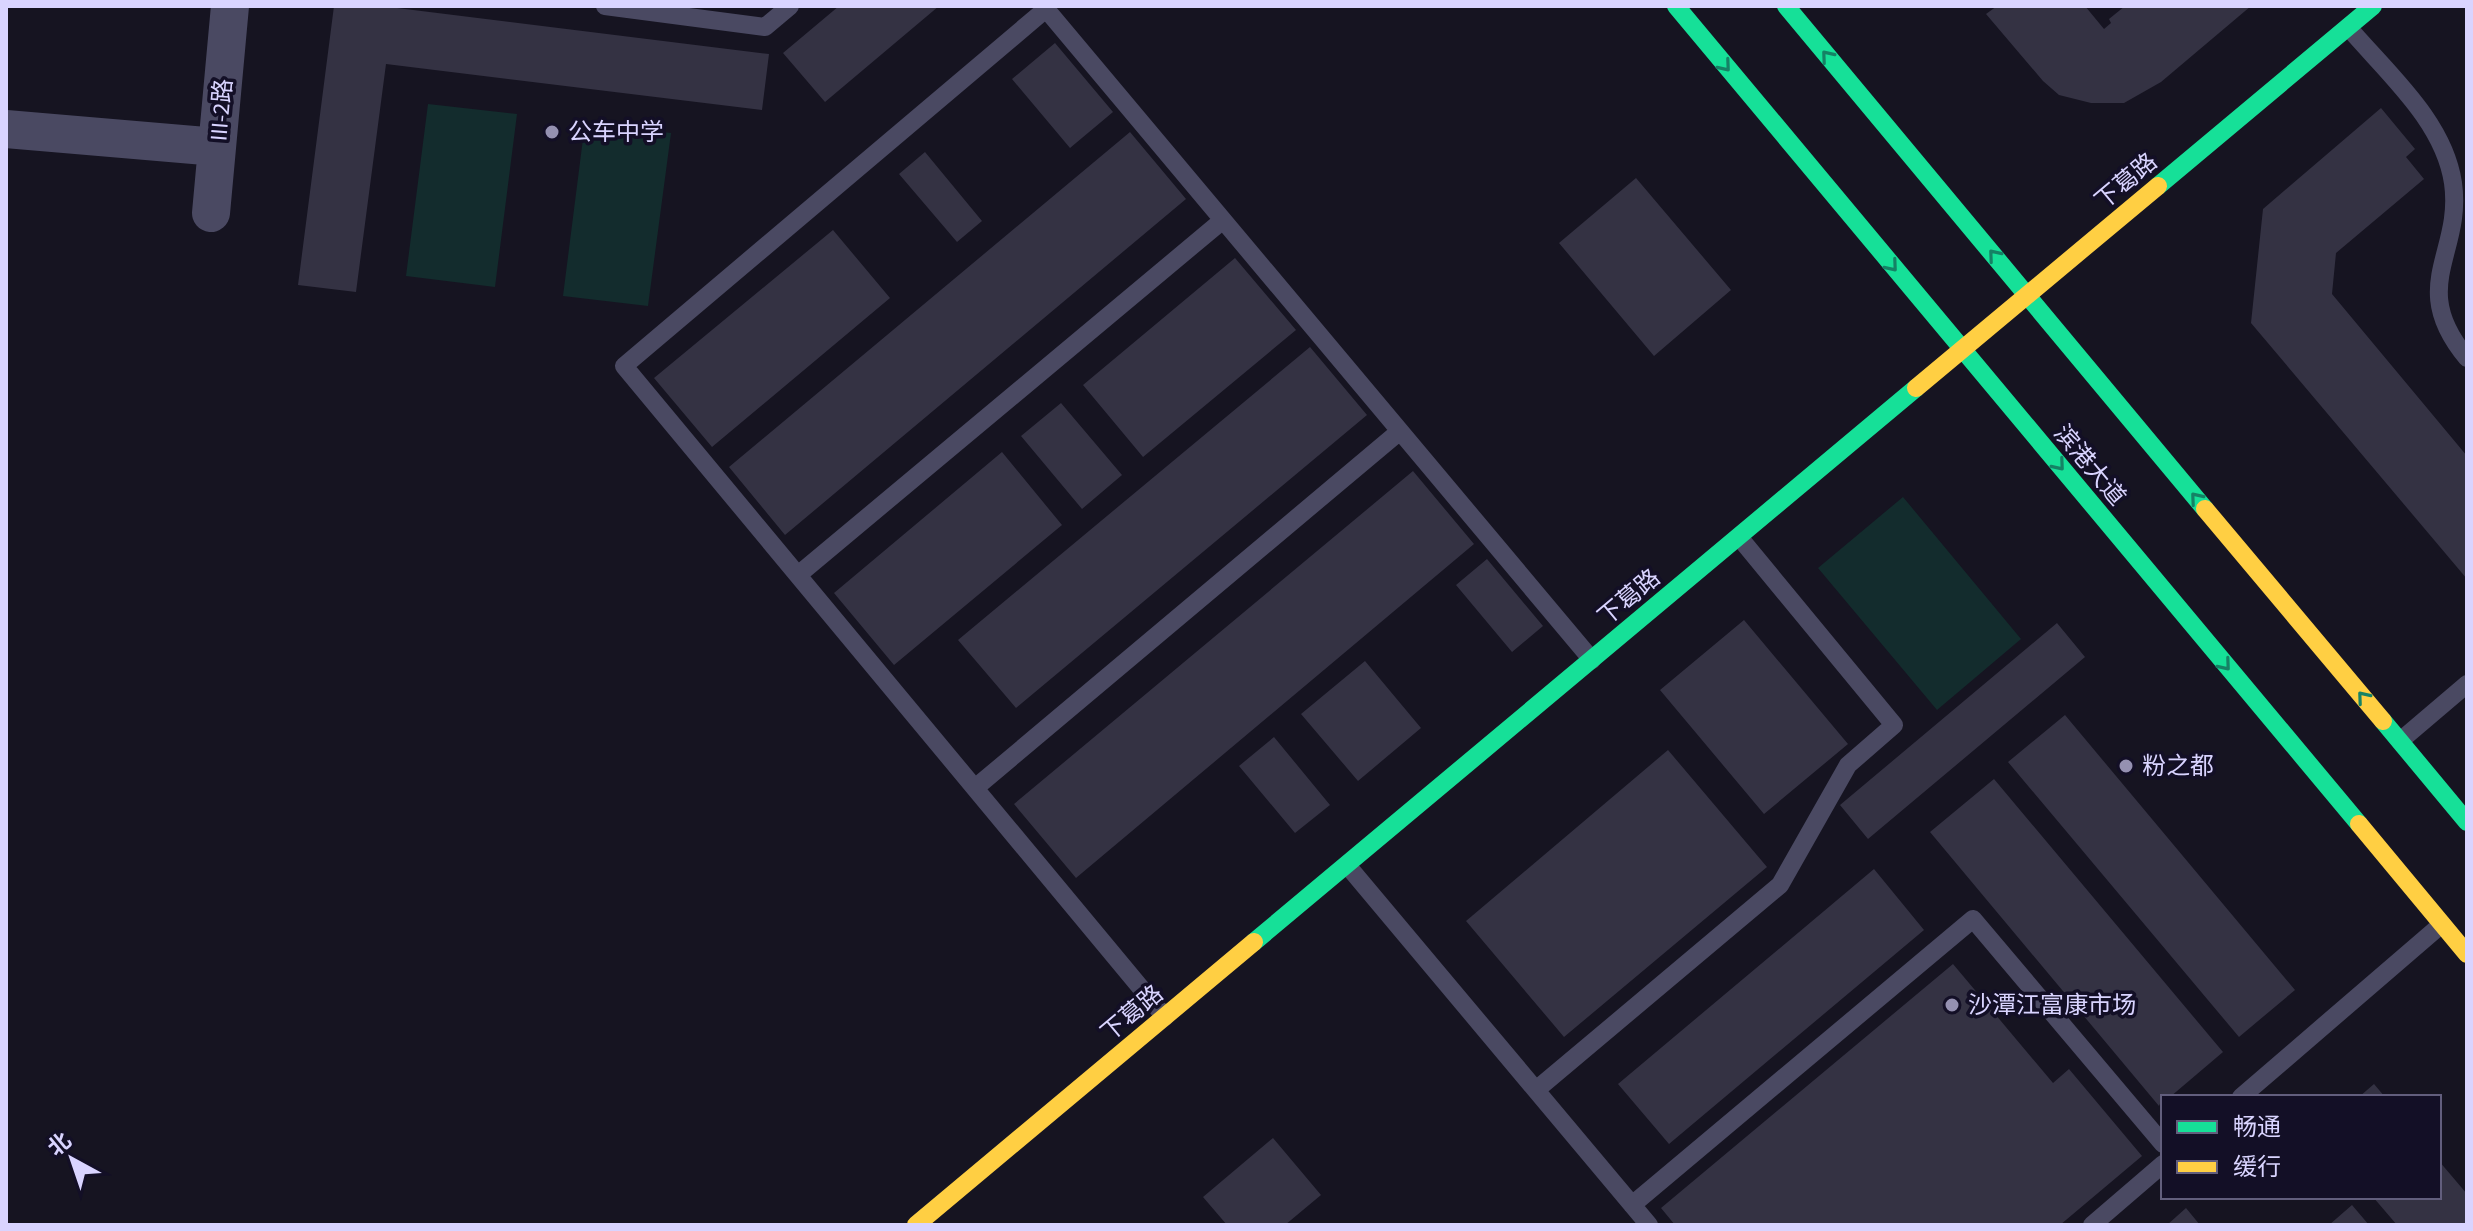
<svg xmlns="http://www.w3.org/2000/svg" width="2473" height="1231" viewBox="0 0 2473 1231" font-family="'Source Sans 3','Noto Sans SC',sans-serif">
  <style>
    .green { fill: #132c2d }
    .building { fill: #343243 }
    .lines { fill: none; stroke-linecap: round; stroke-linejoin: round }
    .lane { stroke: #4a4962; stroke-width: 18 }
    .street { stroke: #4a4962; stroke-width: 38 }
    .fast { stroke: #16e098; stroke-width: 18 }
    .slow { stroke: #ffcf43; stroke-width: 18 }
    .oneway { stroke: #158265 }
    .poi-dot { fill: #9591b1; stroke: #130f26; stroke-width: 3 }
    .labels { text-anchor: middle; stroke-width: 7; stroke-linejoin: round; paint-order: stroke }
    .street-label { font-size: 24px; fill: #d9d4ff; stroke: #130f26 }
    .poi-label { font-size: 24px; fill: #d9d4ff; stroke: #130f26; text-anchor: start }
  </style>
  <rect width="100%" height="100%" fill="#161421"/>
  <path class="green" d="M 428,104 L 517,114 L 495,287 L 406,276 Z
    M 585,123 L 671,133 L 648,306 L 563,296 Z
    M 1903,497 L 2021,639 L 1937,710 L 1818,568 Z"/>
  <path class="building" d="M 334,6 L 381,6 L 769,54 L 762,110 L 386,64 L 356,292 L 298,285 Z
    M 839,6 L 939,6 L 825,102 L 783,53 Z
    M 1997,6 L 2085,6 L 2104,29 L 2111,23 L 2109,19 L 2125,6 L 2251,6 L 2161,82 L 2124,103 L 2091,103 L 2059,95 L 2043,81 L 1986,14 Z
    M 1055,43 L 1113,112 L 1070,148 L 1012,79 Z
    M 2381,108 L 2415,149 L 2406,157 L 2424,179 L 2336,253 L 2332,294 L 2467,456 L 2467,579 L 2251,323 L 2263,209 Z
    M 1130,132 L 1186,199 L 785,535 L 729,467 Z
    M 925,152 L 982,221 L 957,242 L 899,174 Z
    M 1636,178 L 1731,290 L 1654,356 L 1559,243 Z
    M 833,230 L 890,298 L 712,447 L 654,378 Z
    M 1235,258 L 1296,330 L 1143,457 L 1083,385 Z
    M 1310,347 L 1367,415 L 1016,708 L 958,640 Z
    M 1061,403 L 1122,475 L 1082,509 L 1021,436 Z
    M 1002,452 L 1062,525 L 894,665 L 834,593 Z
    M 1413,471 L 1474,544 L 1076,878 L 1014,804 Z
    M 1487,559 L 1543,626 L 1512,652 L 1456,585 Z
    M 1744,620 L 1848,744 L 1764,814 L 1660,690 Z
    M 2057,623 L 2085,657 L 1868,839 L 1840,805 Z
    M 1365,661 L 1421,728 L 1358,781 L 1301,714 Z
    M 2065,715 L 2295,990 L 2239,1037 L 2008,762 Z
    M 1274,737 L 1330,805 L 1295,833 L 1239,766 Z
    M 1668,750 L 1767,867 L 1564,1037 L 1466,921 Z
    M 1994,779 L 2223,1052 L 2170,1097 L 2163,1097 L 2159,1106 L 1930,832 Z
    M 1874,869 L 1924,930 L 1669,1144 L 1618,1084 Z
    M 1953,964 L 2053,1083 L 2069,1069 L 2142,1156 L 2060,1225 L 1675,1225 L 1661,1208 Z
    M 2374,1084 L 2385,1097 L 2359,1097 Z
    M 1273,1138 L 1321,1195 L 1285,1225 L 1227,1225 L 1203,1197 Z
    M 2439,1161 L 2467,1194 L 2467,1225 L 2397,1225 L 2373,1197 L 2439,1197 Z
    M 2352,1205 L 2369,1225 L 2329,1225 Z
    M 2186,1208 L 2200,1225 L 2167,1225 Z"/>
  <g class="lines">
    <path class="lane" d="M 605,6 L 765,27 L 790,6
      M 2348,27 C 2387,73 2444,121 2453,183 C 2463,254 2407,286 2467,358
      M 798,575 L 1223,220
      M 2400,741 L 2467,684
      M 975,788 L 1400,431
      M 1347,865 L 1649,1225
      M 1165,1017 L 624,366 L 1046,9 L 1592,660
      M 1536,1090 L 1780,885 L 1848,765 L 1894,725 L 1739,537
      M 2241,1097 L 2442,924
      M 1632,1205 L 1973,919 L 2163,1144
      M 2092,1225 L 2163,1164"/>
    <path class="street" d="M 6,129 L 217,147
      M 211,213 L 230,6"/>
    <path class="fast" d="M 1676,6 L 2359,824
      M 1786,6 L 2205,509
      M 2158,186 L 2373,6
      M 2383,721 L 2467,822
      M 1254,942 L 1916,388"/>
    <path class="slow" d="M 1916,388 L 2158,186
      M 2205,509 L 2383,721
      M 2359,824 L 2467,954
      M 916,1225 L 1254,942"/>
  </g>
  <defs><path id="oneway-chevron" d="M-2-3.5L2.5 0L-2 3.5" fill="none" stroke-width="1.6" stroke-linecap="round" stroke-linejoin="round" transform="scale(2)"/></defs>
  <g class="oneway">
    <use href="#oneway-chevron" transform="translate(1827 56) rotate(-130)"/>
    <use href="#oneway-chevron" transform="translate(1725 66) rotate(50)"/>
    <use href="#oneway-chevron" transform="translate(1994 255) rotate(-130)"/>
    <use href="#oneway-chevron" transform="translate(1892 266) rotate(50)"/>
    <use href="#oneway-chevron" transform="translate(2059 465) rotate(50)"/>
    <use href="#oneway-chevron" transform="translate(2196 498) rotate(-130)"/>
    <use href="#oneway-chevron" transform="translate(2225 665) rotate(50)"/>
    <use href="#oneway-chevron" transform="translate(2363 697) rotate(-130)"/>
  </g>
  <g class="poi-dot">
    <circle cx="552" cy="132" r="8"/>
    <circle cx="2126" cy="766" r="8"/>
    <circle cx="1952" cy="1005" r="8"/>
  </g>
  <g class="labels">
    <g class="street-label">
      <text transform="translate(221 110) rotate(-85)" y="8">III-2路</text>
      <text transform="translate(2126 181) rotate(-40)" y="8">下葛路</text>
      <text transform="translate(2090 465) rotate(50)" y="8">滨港大道</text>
      <text transform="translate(1629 597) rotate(-40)" y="8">下葛路</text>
      <text transform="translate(1132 1013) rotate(-40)" y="8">下葛路</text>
    </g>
    <g class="poi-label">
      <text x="568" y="140">公车中学</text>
      <text x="2142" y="774">粉之都</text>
      <text x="1968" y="1013">沙潭江富康市场</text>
    </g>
  </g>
  <rect width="2473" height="1231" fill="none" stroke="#d9d4ff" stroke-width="16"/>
  <rect x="2161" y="1095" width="280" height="104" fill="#130f26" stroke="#625e7d" stroke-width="2"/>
  <rect x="2177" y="1121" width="40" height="12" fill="#16e098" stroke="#625e7d" stroke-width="2"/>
  <text x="2233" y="1135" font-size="24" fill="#d9d4ff">畅通</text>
  <rect x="2177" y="1161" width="40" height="12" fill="#ffcf43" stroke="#625e7d" stroke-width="2"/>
  <text x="2233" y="1175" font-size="24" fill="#d9d4ff">缓行</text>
  <g transform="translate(72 1159) rotate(320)" stroke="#130f26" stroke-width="6" paint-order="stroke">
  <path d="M0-6L14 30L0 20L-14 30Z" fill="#d9d4ff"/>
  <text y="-12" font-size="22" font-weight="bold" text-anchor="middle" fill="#d9d4ff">北</text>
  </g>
</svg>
